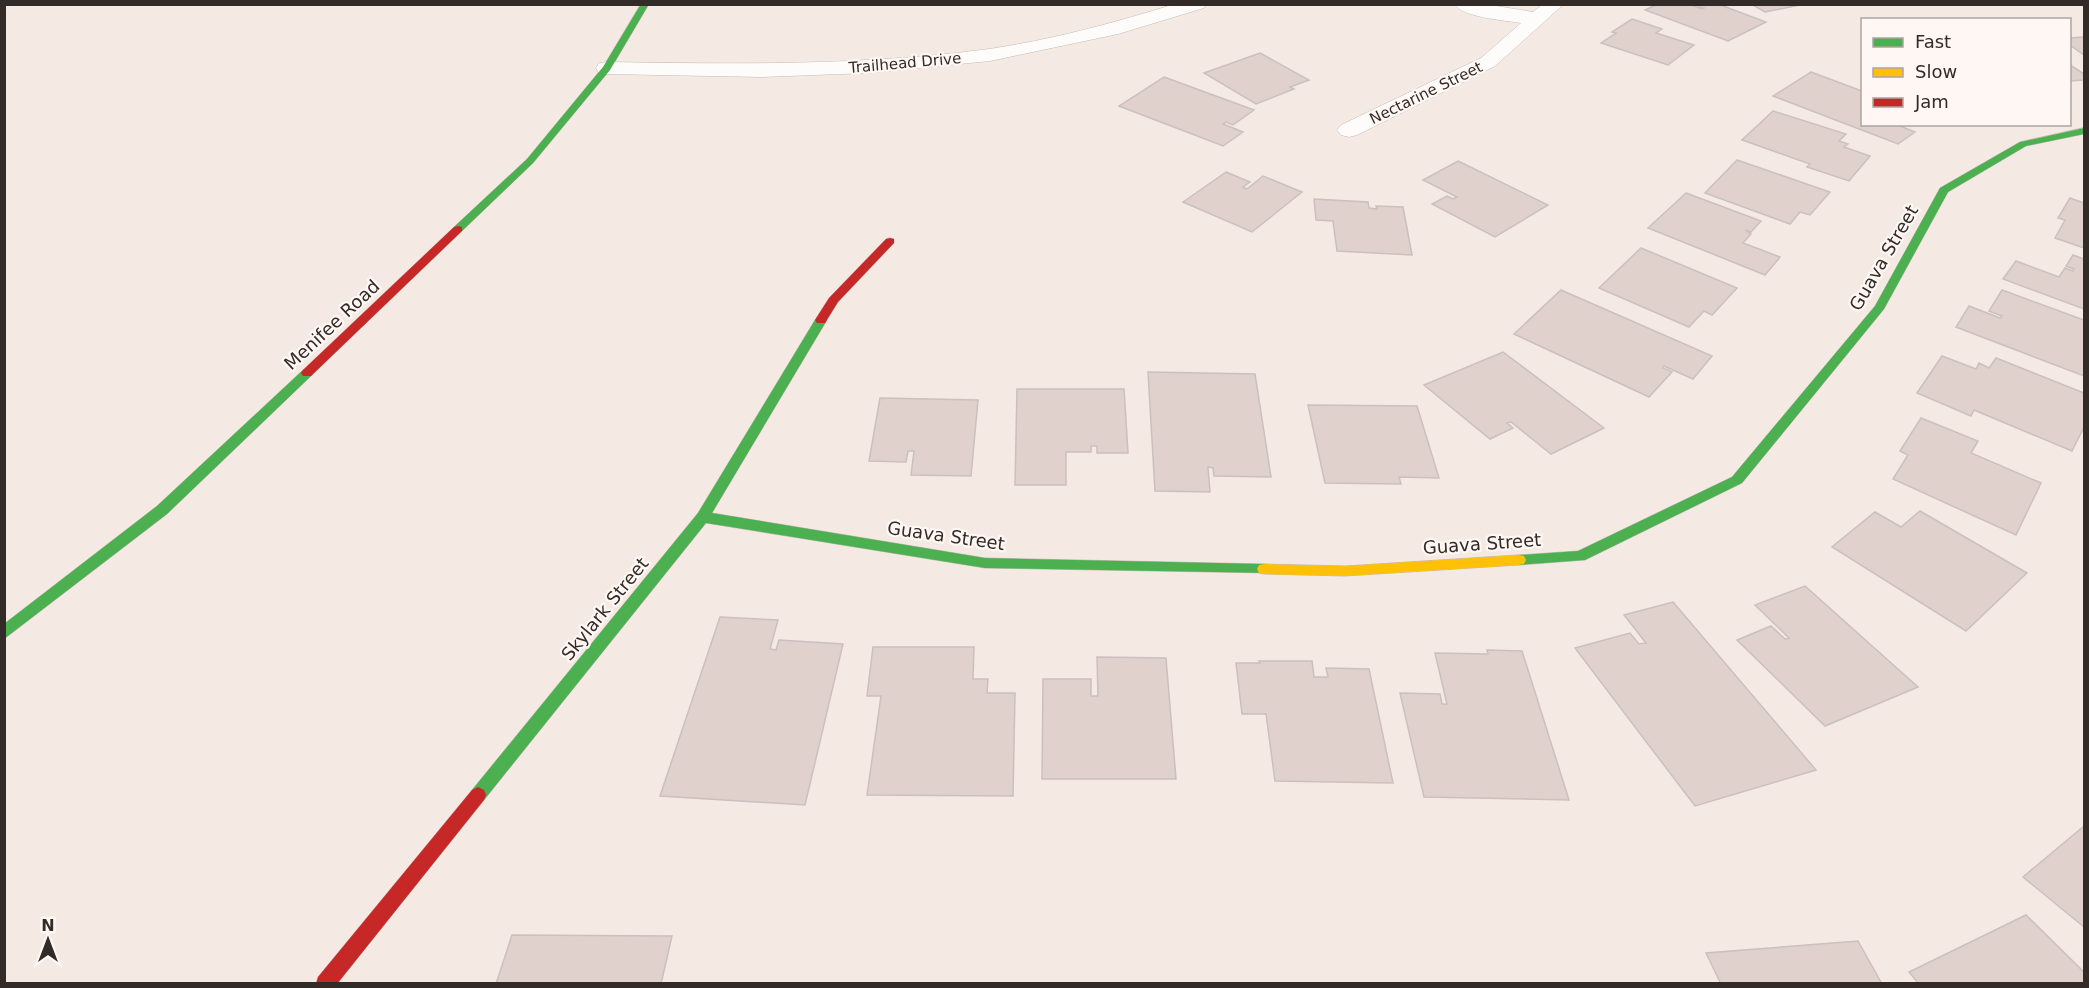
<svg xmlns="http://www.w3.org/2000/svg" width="2089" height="988" viewBox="0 0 2089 988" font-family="'DejaVu Sans',sans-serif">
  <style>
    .building { fill: #e0d1cc; stroke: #cac0bd; stroke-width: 1.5 }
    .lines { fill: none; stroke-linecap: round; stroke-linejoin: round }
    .street-casing { stroke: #c3bbb6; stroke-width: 1 }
    .fast-casing { stroke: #c3bbb6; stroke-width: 1 }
    .slow-casing { stroke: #c3bbb6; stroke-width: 1 }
    .jam-casing { stroke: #c3bbb6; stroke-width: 1 }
    .street { fill: #fdfcfb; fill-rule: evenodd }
    .fast { fill: #4caf50; fill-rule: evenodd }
    .slow { fill: #ffc107; fill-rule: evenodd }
    .jam { fill: #c62828; fill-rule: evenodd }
    .labels { text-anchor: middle; stroke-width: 4.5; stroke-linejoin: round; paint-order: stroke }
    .far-street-label { font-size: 15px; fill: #322b28; stroke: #fef7f3 }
    .street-label { font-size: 18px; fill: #322b28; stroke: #fef7f3 }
  </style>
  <rect width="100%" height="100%" fill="#f4e9e3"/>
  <path class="building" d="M 1658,4 L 1689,4 L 1702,9 L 1704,8 L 1699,7 L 1703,4 L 1718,4 L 1766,22 L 1728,41 L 1645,10 Z
    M 1751,4 L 1805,4 L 1765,12 Z
    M 1632,19 L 1662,29 L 1656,33 L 1694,45 L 1668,65 L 1601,43 L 1616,33 L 1612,32 Z
    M 2084,37 L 2084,55 L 2070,45 L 2070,38 Z
    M 1260,53 L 1309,80 L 1290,87 L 1294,89 L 1256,104 L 1204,73 Z
    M 2070,65 L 2084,74 L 2084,80 L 2070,81 Z
    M 1811,72 L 1862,91 L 1862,124 L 1895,124 L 1915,132 L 1898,144 L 1773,96 Z
    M 1164,77 L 1254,110 L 1233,125 L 1226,122 L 1223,124 L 1243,132 L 1223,146 L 1119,106 Z
    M 1773,111 L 1846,134 L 1839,141 L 1848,144 L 1844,147 L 1870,156 L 1849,181 L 1807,167 L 1810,164 L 1742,140 Z
    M 1737,160 L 1830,192 L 1810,215 L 1800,212 L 1790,224 L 1705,193 Z
    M 1458,161 L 1548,205 L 1495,237 L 1432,204 L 1447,196 L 1453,199 L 1457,197 L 1423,180 Z
    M 1226,172 L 1250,182 L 1243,187 L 1247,189 L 1263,176 L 1302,192 L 1252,232 L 1183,202 Z
    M 1686,193 L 1761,221 L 1751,232 L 1745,230 L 1751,234 L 1743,243 L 1780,257 L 1765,275 L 1648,228 Z
    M 2070,198 L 2084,203 L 2084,248 L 2055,238 L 2065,220 L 2058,218 Z
    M 1314,199 L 1368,202 L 1369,208 L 1377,209 L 1376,206 L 1403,207 L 1412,255 L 1337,251 L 1333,221 L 1316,220 Z
    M 1641,248 L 1737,288 L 1712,315 L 1704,311 L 1689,327 L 1599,288 Z
    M 2073,255 L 2084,259 L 2084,309 L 2003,279 L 2016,261 L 2059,277 L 2065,268 L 2073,271 L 2074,269 L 2066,266 Z
    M 1561,290 L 1712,356 L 1693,379 L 1664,366 L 1663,368 L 1672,372 L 1649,397 L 1514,334 Z
    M 2002,290 L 2084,320 L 2084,376 L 1956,327 L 1969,306 L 2000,318 L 2002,316 L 1989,311 Z
    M 1503,352 L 1604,428 L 1551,454 L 1511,422 L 1507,423 L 1513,428 L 1490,439 L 1424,385 Z
    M 1942,356 L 1976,369 L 1979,363 L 1989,368 L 1996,358 L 2084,393 L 2084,427 L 2072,451 L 1974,410 L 1971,416 L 1917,393 Z
    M 1148,372 L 1255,374 L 1271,477 L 1214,476 L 1213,468 L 1208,467 L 1210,492 L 1155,491 Z
    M 1017,389 L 1124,389 L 1128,453 L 1097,453 L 1097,446 L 1091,446 L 1091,452 L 1066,452 L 1066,485 L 1015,485 Z
    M 880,398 L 978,400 L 971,476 L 911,475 L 914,451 L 908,451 L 906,462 L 869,461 Z
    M 1308,405 L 1417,406 L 1439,478 L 1399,477 L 1401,484 L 1325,483 Z
    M 1921,418 L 1978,441 L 1971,453 L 2041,483 L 2016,535 L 1893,479 L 1908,455 L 1900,451 Z
    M 1920,511 L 2027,573 L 1966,631 L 1832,547 L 1875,512 L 1901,527 Z
    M 1805,586 L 1918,687 L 1825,726 L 1737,640 L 1771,626 L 1785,639 L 1789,638 L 1755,605 Z
    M 1673,602 L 1816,770 L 1695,806 L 1575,648 L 1630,633 L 1639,644 L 1646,643 L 1624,615 Z
    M 720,617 L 778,620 L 770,649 L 776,650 L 779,640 L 843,644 L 805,805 L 660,796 Z
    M 873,647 L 974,647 L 973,679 L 988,679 L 987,693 L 1015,693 L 1013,796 L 867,795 L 881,696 L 867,696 Z
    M 1487,650 L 1522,651 L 1569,800 L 1424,797 L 1400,693 L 1440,694 L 1442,704 L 1447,704 L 1435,653 L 1488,654 Z
    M 1097,657 L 1166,658 L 1176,779 L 1042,779 L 1043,679 L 1091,679 L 1091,696 L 1098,696 Z
    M 1259,661 L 1312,661 L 1314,677 L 1328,677 L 1326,668 L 1369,669 L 1393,783 L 1275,781 L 1266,714 L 1242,714 L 1236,663 L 1260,663 Z
    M 2084,826 L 2084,927 L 2023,877 Z
    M 2026,915 L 2084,972 L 2084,984 L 1919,984 L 1909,972 Z
    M 512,935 L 672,936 L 661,984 L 496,984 Z
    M 1858,941 L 1882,984 L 1721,984 L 1706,953 Z"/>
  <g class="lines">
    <g class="street-casing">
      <path id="street" d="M 1175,4 L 1206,4 L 1204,8 L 1118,34 L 990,61 L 867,73 L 762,77 L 607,74 L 599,73 L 596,68 L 599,63 L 607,62 C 735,64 862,66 989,49 C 1051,40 1114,23 1175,4 Z
        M 1454,4 L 1484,4 L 1533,12 L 1543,4 L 1564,4 L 1495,66 L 1357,135 L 1349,137 L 1341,135 L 1337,130 L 1341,125 L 1481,58 L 1521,23 C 1504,20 1464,18 1454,4 Z"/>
    </g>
    <g class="fast-casing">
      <path id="fast" d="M 641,4 L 649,4 L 610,70 L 533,163 L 462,231 L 454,231 L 454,227 L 527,159 L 603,67 Z
        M 2084,128 L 2084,134 L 2026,146 L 1948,192 L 1884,309 L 1742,483 L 1585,560 L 1519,565 L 1514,564 L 1512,560 L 1514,556 L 1519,555 L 1578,551 L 1732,477 L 1875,306 L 1940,188 L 2020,142 Z
        M 821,316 L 827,320 L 712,513 L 985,558 L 1264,564 L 1269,565 L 1271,569 L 1269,573 L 985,568 L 706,523 L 484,800 L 478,803 L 472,800 L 470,795 L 472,790 L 698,513 L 815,320 Z
        M 307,369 L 313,373 L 311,376 L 167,514 L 4,639 L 4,624 L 157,506 L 303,370 Z"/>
    </g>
    <g class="slow-casing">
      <path id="slow" d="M 1519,555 L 1524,556 L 1526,560 L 1524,564 L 1519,565 L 1345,576 L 1264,574 L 1259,573 L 1257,569 L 1259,565 L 1264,564 L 1345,566 Z"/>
    </g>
    <g class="jam-casing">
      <path id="jam" d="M 458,226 L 462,227 L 462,231 L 311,376 L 303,376 L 301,373 L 303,370 L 454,227 Z
        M 890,238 L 894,239 L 894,243 L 838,302 L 825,323 L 817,323 L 815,320 L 829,298 L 886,239 Z
        M 478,787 L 484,790 L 486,795 L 484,800 L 337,984 L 316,984 L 318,977 L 472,790 Z"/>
    </g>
    <use href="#street" class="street"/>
    <use href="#fast" class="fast"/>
    <use href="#slow" class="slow"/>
    <use href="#jam" class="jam"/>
  </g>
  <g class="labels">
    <g class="far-street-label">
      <text transform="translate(905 63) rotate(-5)" y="5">Trailhead Drive</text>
      <text transform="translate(1426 93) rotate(-26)" y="5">Nectarine Street</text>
    </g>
    <g class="street-label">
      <text transform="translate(1884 258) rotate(-60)" y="6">Guava Street</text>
      <text transform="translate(332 325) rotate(-43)" y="6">Menifee Road</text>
      <text transform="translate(946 536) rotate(8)" y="6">Guava Street</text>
      <text transform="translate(1482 544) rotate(-4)" y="6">Guava Street</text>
      <text transform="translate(605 609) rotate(-51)" y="6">Skylark Street</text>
    </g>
  </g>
  <rect width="2089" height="988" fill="none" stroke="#322b28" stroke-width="12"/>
  <rect x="1861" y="18" width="210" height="108" fill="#fef7f3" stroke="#aca5a2" stroke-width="1.5"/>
  <rect x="1873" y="38" width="30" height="9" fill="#4caf50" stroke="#aca5a2" stroke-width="1.5"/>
  <text x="1915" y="48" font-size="18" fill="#322b28">Fast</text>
  <rect x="1873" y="68" width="30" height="9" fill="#ffc107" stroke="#aca5a2" stroke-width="1.5"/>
  <text x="1915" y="78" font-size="18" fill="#322b28">Slow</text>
  <rect x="1873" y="98" width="30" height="9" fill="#c62828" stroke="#aca5a2" stroke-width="1.5"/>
  <text x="1915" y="108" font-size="18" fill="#322b28">Jam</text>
  <g transform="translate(48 940)" stroke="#fef7f3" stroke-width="4.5" paint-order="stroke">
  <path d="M0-4.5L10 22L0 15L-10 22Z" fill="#322b28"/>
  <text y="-9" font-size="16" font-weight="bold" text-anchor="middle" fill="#322b28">N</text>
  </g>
</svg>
